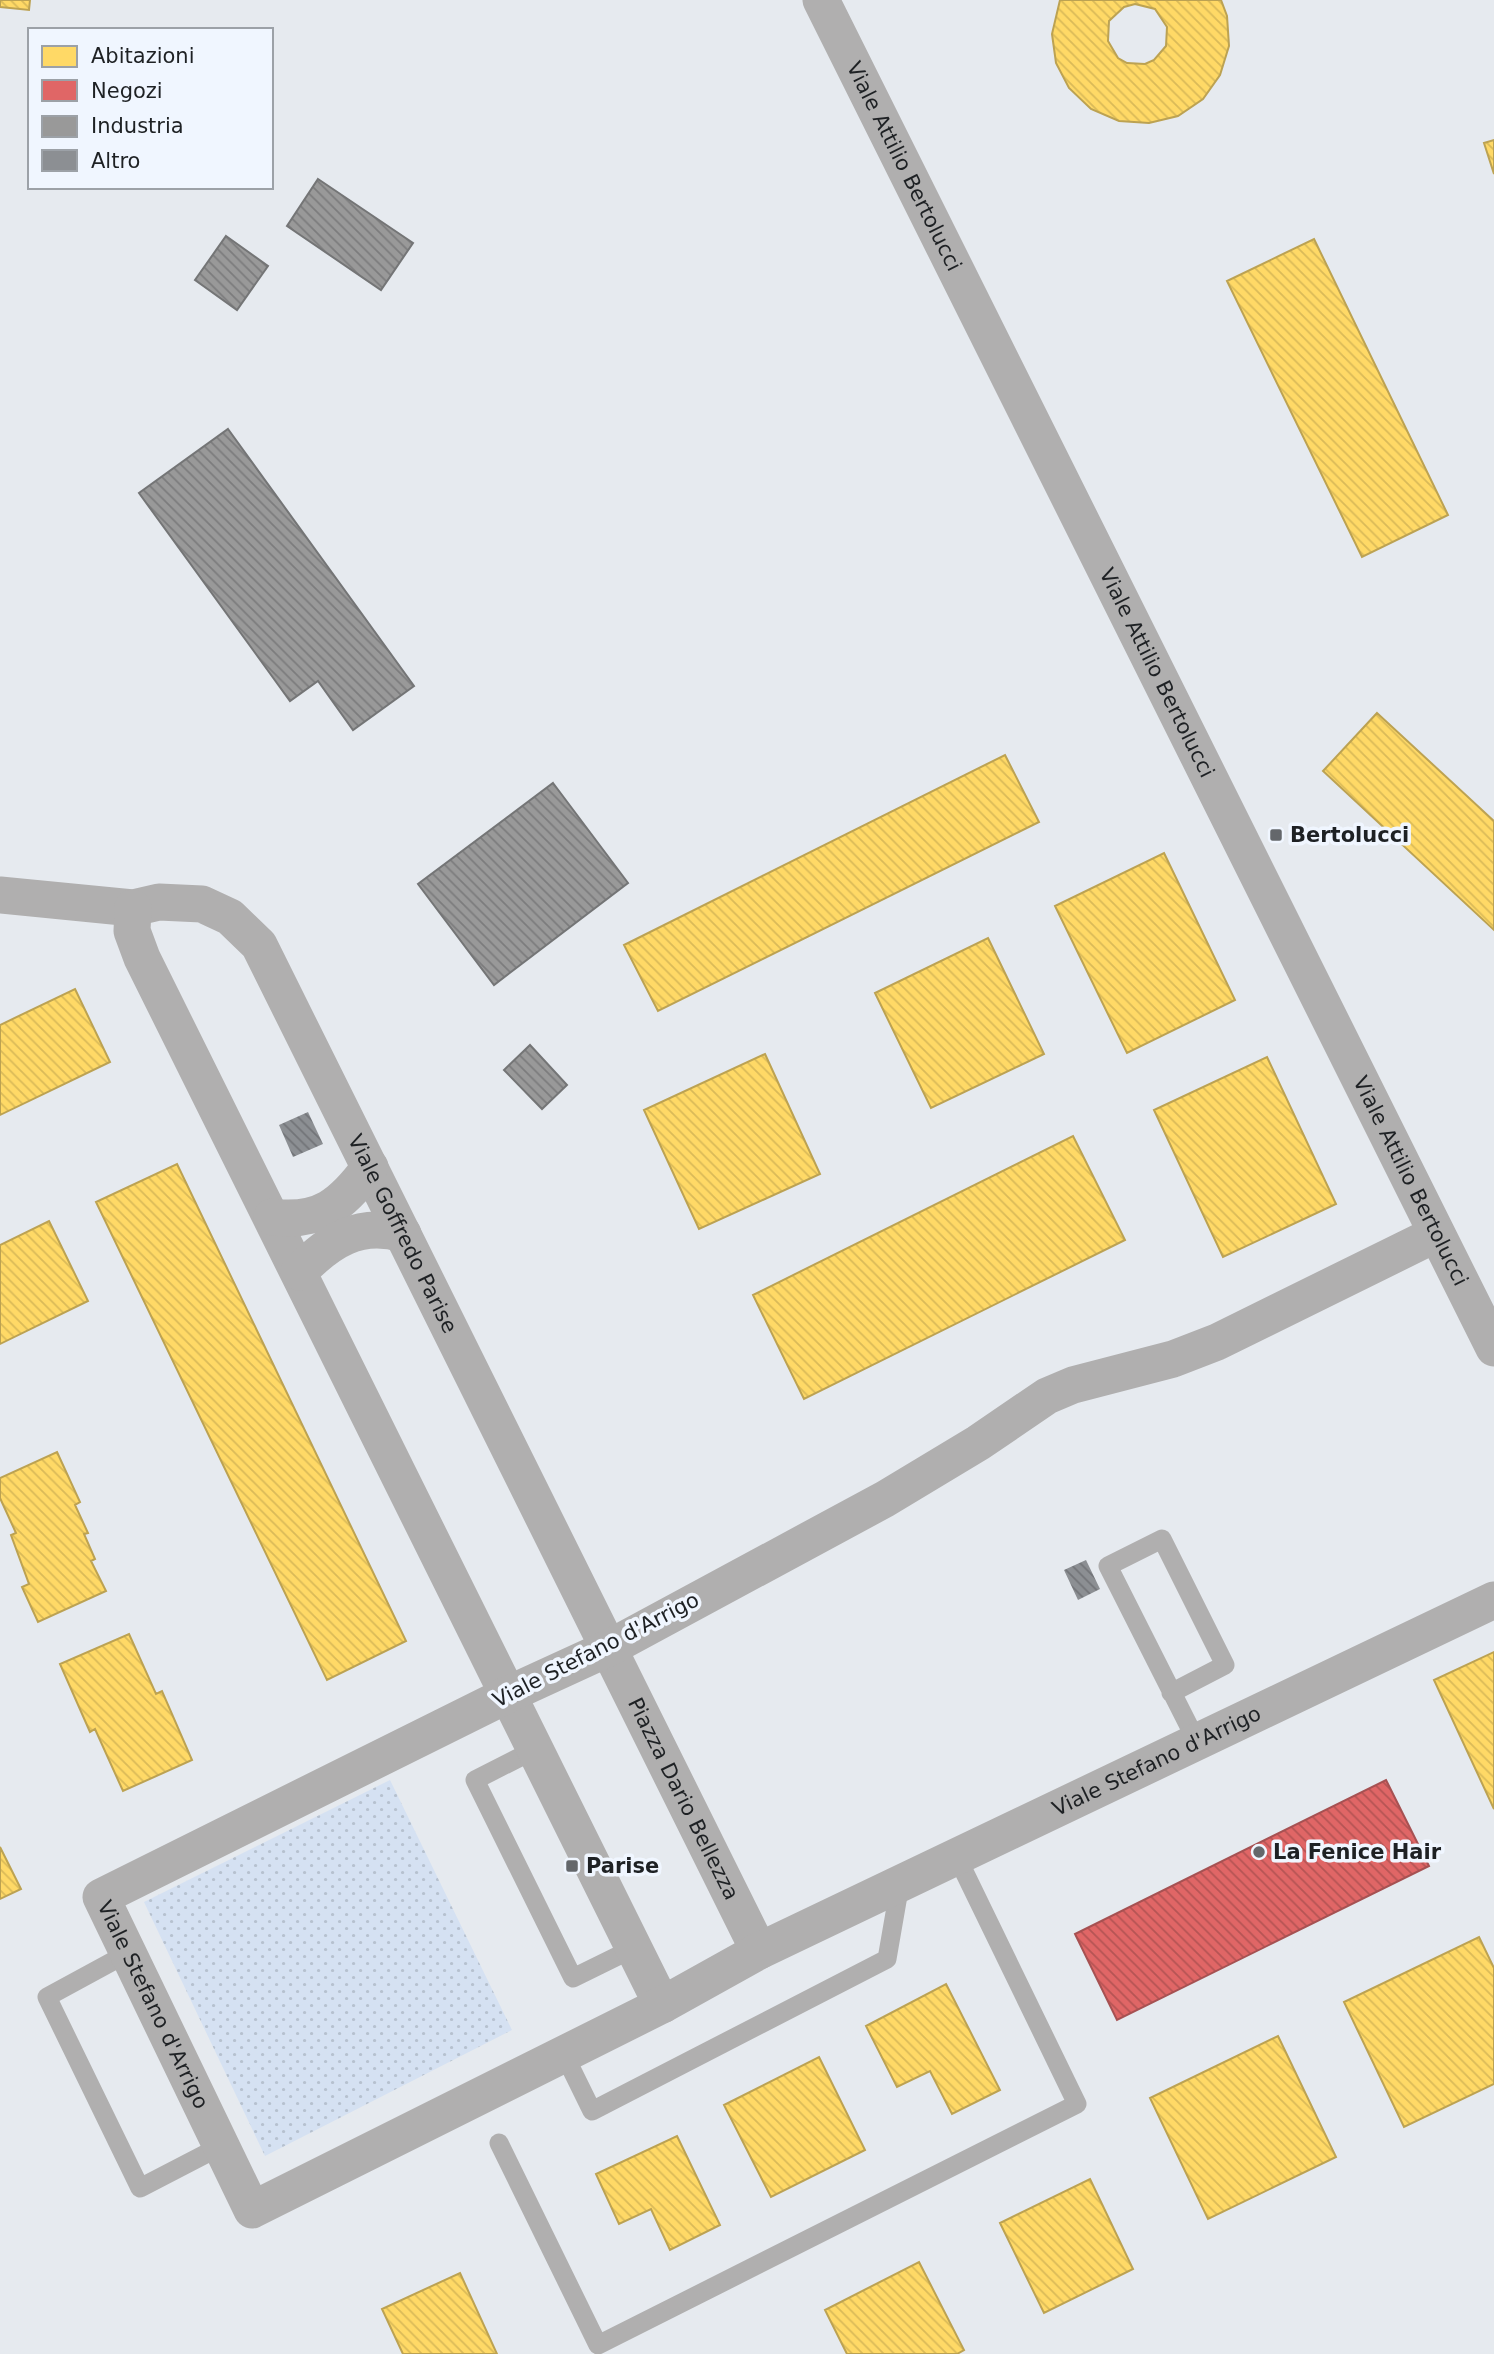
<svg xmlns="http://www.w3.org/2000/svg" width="1494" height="2354" viewBox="0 0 1494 2354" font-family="'DejaVu Sans',sans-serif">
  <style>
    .park { fill: url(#park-dots) }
    .homes { fill: url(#homes-back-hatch); stroke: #bca252; stroke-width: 2; fill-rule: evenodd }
    .shops { fill: url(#shops-back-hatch); stroke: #a65152; stroke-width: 2 }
    .industry { fill: url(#industry-back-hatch); stroke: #747576; stroke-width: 2 }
    .building { fill: url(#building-back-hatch) }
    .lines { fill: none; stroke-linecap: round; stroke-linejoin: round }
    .lane { stroke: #b0afaf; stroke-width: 19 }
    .street { stroke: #b0afaf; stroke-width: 37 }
    .poi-dot { fill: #64676b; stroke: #f0f6ff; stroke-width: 2.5 }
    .labels { text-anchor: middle; stroke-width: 7; stroke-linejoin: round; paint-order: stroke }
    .street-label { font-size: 21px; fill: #1e2124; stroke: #f0f6ff }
    .poi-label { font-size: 21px; font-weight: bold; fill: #1e2124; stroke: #f0f6ff; text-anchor: start }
  </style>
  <defs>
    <pattern id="park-dots" width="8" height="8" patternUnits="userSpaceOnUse" patternTransform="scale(1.75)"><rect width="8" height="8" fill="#d5e1f2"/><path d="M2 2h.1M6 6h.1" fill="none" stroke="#b6c1cf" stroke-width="1.8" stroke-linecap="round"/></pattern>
    <pattern id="homes-back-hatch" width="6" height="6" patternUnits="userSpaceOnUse" patternTransform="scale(1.75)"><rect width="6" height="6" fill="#ffd966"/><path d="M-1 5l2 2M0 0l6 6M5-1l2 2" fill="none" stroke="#daba58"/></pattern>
    <pattern id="shops-back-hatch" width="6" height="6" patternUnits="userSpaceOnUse" patternTransform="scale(1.75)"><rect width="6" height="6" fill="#e06666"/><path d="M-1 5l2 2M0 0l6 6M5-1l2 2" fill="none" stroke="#b55454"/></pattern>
    <pattern id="industry-back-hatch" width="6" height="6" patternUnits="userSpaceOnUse" patternTransform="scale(1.75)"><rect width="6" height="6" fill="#999"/><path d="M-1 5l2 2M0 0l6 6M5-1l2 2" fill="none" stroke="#7c7c7d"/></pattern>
    <pattern id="building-back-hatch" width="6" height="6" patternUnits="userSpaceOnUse" patternTransform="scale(1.75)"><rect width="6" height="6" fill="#8c8f93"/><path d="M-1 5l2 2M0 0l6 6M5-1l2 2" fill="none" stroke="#727478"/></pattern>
  </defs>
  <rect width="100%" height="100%" fill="#e6eaef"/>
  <path class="park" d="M 390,1780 L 512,2030 L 265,2156 L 144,1902 Z"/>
  <path class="homes" d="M 0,0 L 30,0 L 29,10 L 0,7 Z
    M 1060,0 L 1221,0 L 1227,16 L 1229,46 L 1220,75 L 1203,99 L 1178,116 L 1149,123 L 1119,121 L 1091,109 L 1069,88 L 1056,63 L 1052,34 ZM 1135,4 L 1155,9 L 1167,27 L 1166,46 L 1154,60 L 1145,64 L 1127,63 L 1118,58 L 1108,41 L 1109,21 L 1124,7 Z
    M 1494,140 L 1494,174 L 1484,143 Z
    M 1314,239 L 1448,515 L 1362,557 L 1227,281 Z
    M 1377,713 L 1494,821 L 1494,930 L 1323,771 Z
    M 1005,755 L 1039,822 L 658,1011 L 624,945 Z
    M 1164,853 L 1235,1000 L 1127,1053 L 1055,906 Z
    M 988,938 L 1044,1054 L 931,1108 L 875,993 Z
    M 75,989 L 110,1062 L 0,1115 L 0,1025 Z
    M 765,1054 L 820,1174 L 699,1229 L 644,1110 Z
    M 1267,1057 L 1336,1204 L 1223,1257 L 1154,1110 Z
    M 1073,1136 L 1125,1240 L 804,1399 L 753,1295 Z
    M 177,1164 L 406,1641 L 327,1680 L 96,1202 Z
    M 49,1221 L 88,1301 L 0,1344 L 0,1245 Z
    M 57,1452 L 80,1502 L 75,1505 L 88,1533 L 84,1534 L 95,1559 L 91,1561 L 106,1591 L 38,1622 L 22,1587 L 29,1584 L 11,1535 L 16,1533 L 0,1498 L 0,1478 Z
    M 129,1634 L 156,1694 L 162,1691 L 192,1760 L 123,1791 L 95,1729 L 90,1732 L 60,1664 Z
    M 1494,1652 L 1494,1809 L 1434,1680 Z
    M 0,1847 L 21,1889 L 0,1899 Z
    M 1479,1937 L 1494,1968 L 1494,2084 L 1404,2127 L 1344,2002 Z
    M 946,1984 L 1000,2090 L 952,2114 L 930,2071 L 897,2087 L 866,2026 Z
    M 1278,2036 L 1336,2157 L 1208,2219 L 1150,2098 Z
    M 819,2057 L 865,2150 L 771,2197 L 724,2105 Z
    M 677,2136 L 720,2225 L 670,2250 L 651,2209 L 619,2224 L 596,2174 Z
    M 1090,2179 L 1133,2269 L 1044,2313 L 1000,2223 Z
    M 919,2262 L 964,2350 L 957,2354 L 847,2354 L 825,2310 Z
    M 460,2273 L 497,2354 L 403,2354 L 382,2309 Z"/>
  <path class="shops" d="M 1386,1780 L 1429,1866 L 1117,2020 L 1075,1934 Z"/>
  <path class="industry" d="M 318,179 L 413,243 L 381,290 L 287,226 Z
    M 226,236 L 268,266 L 237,310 L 195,280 Z
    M 228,429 L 414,686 L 353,730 L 318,681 L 290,701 L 139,493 Z
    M 553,783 L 628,883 L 494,985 L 418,884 Z
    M 530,1045 L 567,1085 L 542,1109 L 504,1070 Z"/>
  <path class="building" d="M 308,1112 L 323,1144 L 293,1157 L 279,1125 Z
    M 1086,1560 L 1100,1589 L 1078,1600 L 1064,1570 Z"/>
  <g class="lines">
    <path class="lane" d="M 1171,1693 L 1225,1665 L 1162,1539 L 1108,1566 L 1197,1742
      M 536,1749 L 475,1780 L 573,1978 L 634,1948
      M 128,1953 L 47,1997 L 140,2188 L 221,2146
      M 564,2054 L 592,2111 L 887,1959 L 900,1884
      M 499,2143 L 598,2345 L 1077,2104 L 957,1857"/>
    <g class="street">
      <path id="s1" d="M 821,0 L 1494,1348"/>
      <path id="s2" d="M 0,895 L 133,908 L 159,902 L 202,904 L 230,917 L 259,945 L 759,1951"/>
      <path d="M 133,908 L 132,931 L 142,958 L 662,2005"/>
      <path d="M 272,1217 C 320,1223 342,1205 370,1167"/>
      <path id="s3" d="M 1436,1234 L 1217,1342 L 1173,1359 L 1073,1385 L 1047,1396 L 978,1443 L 885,1499 L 609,1648 L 509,1694 L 101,1897 L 252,2210 L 662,2005 L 759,1951 L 1494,1600"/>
      <path d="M 299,1272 C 329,1241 359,1221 403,1234"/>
    </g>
  </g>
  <g class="poi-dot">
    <rect x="1269" y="828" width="14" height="14" rx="3.5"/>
    <circle cx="1259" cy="1852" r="7"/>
    <rect x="565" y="1859" width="14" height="14" rx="3.5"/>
  </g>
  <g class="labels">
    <g class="street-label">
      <text dy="7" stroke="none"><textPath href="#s1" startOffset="186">Viale Attilio Bertolucci</textPath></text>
      <text dy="7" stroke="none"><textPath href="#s1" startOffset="752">Viale Attilio Bertolucci</textPath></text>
      <text dy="7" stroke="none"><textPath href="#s1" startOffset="1320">Viale Attilio Bertolucci</textPath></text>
      <text dy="7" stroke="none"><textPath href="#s2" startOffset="597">Viale Goffredo Parise</textPath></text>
      <text transform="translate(596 1650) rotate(-27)" y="7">Viale Stefano d'Arrigo</text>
      <text dy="7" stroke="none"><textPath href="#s3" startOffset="2852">Viale Stefano d'Arrigo</textPath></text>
      <text dy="7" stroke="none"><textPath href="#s2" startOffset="1228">Piazza Dario Bellezza</textPath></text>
      <text dy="7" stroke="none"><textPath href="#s3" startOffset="1614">Viale Stefano d'Arrigo</textPath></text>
    </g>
    <g class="poi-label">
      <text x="1290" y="842">Bertolucci</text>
      <text x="1273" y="1859">La Fenice Hair</text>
      <text x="586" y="1873">Parise</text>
    </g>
  </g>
  <rect x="28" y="28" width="245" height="161" fill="#f0f6ff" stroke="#9ca1a7" stroke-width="2"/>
  <rect x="42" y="46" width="35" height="21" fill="#ffd966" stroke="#9ca1a7" stroke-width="2"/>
  <text x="91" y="63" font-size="21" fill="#1e2124">Abitazioni</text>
  <rect x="42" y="80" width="35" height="21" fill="#e06666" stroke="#9ca1a7" stroke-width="2"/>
  <text x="91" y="98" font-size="21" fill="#1e2124">Negozi</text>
  <rect x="42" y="116" width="35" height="21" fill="#999999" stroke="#9ca1a7" stroke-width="2"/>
  <text x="91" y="133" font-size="21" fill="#1e2124">Industria</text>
  <rect x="42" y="150" width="35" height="21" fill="#8c8f93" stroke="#9ca1a7" stroke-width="2"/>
  <text x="91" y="168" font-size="21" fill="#1e2124">Altro</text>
</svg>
